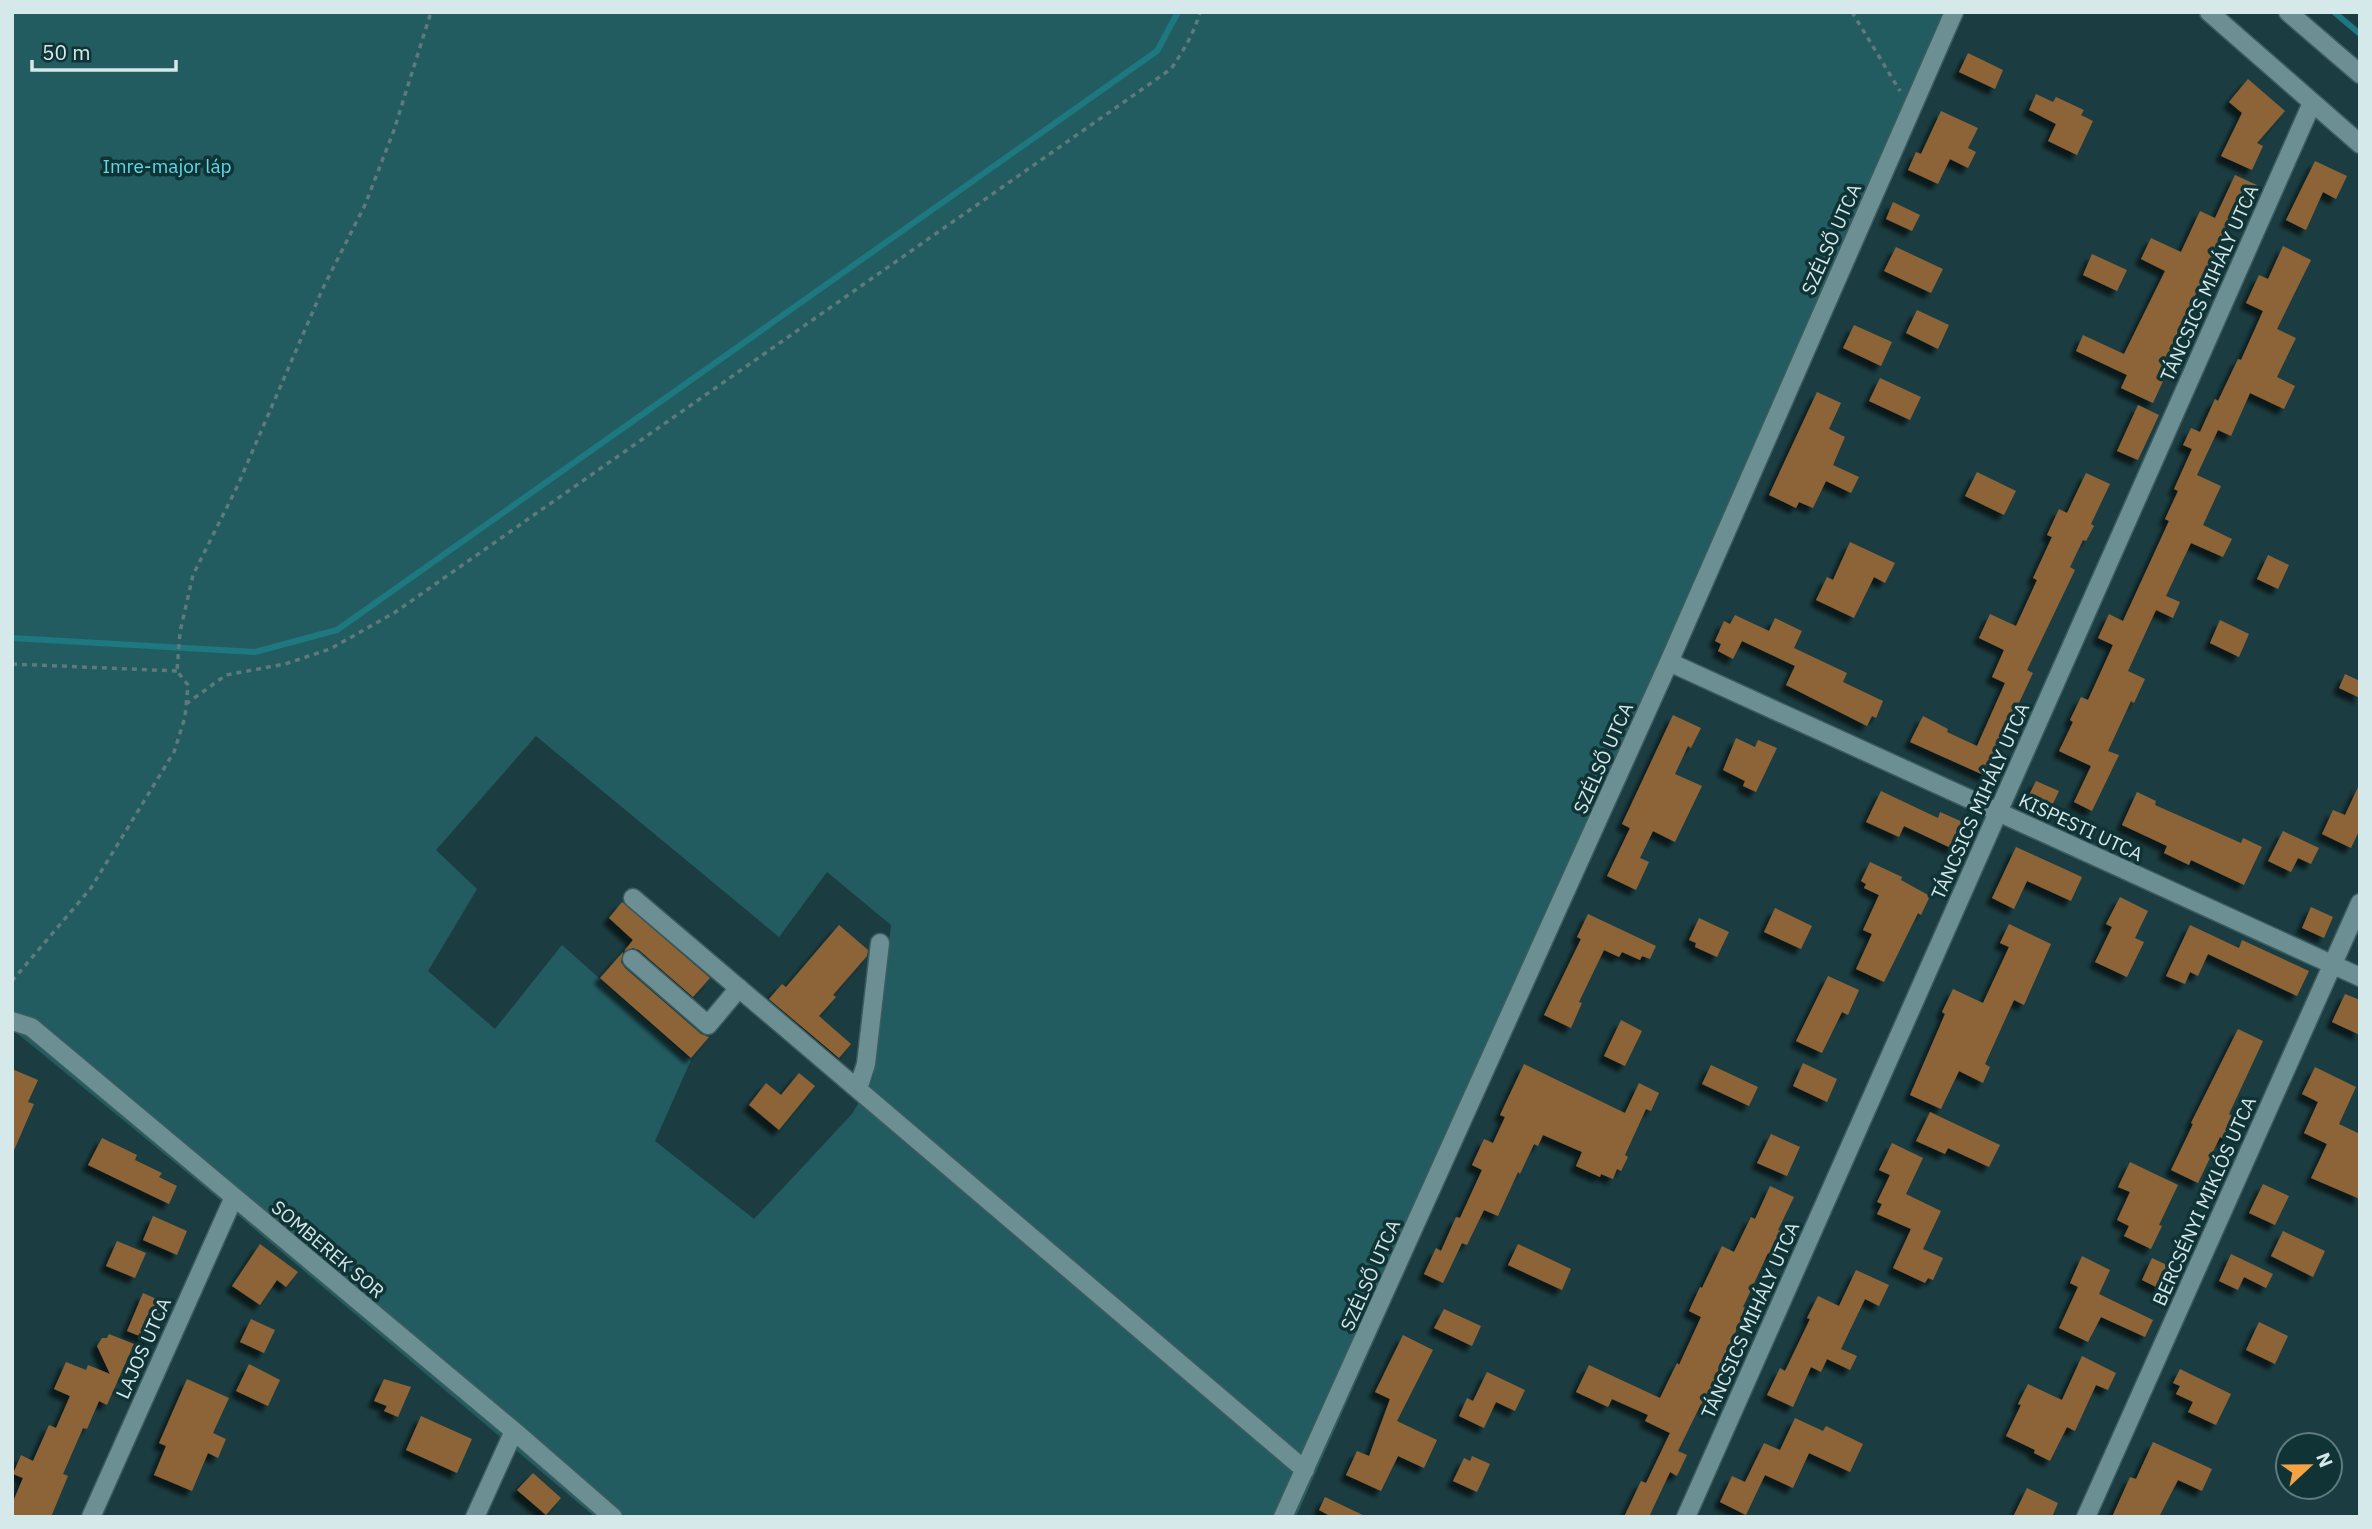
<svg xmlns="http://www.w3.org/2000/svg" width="2372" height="1529" viewBox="0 0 2372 1529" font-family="'IBM Plex Sans',sans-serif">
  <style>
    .green { fill: #225c61; fill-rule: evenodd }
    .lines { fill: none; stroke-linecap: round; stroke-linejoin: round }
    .stream { stroke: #1e7880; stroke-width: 6 }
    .building { fill: #8d6437; filter: url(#shadow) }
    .minor-casing { stroke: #3c5b5e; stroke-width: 21 }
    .path { stroke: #5d7a7d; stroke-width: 3.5; stroke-dasharray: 5 5; stroke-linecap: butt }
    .minor { stroke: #6c8f93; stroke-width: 18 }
    .labels { text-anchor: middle; stroke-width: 7; stroke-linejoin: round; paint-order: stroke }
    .park-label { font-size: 19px; fill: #5edbe7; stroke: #103336 }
    .street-label { font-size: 19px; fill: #d5e8ea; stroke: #103336 }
  </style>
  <defs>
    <filter id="shadow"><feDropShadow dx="-6" dy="6" stdDeviation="2" flood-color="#0009"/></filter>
  </defs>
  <rect width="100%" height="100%" fill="#1b3d41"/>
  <path class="green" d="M 12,12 L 1963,12 L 1296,1517 L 595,1517 L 213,1194 L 12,1029 ZM 536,736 L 779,937 L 827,872 L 891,925 L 873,1078 L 852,1114 L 754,1219 L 655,1141 L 691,1060 L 562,945 L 495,1029 L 428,971 L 477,889 L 436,850 Z"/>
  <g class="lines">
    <path class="stream" d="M 2334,12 L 2360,34
      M 12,638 L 255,652 L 337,630 L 1157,51 L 1178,12"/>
  </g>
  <path class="building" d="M 1968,53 L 2003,70 L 1995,89 L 1959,72 Z
    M 2248,79 L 2285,111 L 2257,143 L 2263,146 L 2252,170 L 2221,156 L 2242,113 L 2229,102 Z
    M 2036,94 L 2053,102 L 2056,97 L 2084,110 L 2081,115 L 2093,121 L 2077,155 L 2048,141 L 2056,124 L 2029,110 Z
    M 1941,111 L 1978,128 L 1968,148 L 1976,152 L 1968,168 L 1950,159 L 1938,184 L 1908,170 L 1916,152 L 1921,154 Z
    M 2315,161 L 2347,176 L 2336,199 L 2323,192 L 2306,230 L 2286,220 Z
    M 2235,175 L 2259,186 L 2248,209 L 2237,204 L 2158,376 L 2164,379 L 2153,403 L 2121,388 L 2127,375 L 2076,351 L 2083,335 L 2124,354 L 2165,271 L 2141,259 L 2151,238 L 2181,252 L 2200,211 L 2215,218 Z
    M 1893,202 L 1920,215 L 1912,231 L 1886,219 Z
    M 2283,246 L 2311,260 L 2277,329 L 2296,338 L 2277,377 L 2295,386 L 2284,409 L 2250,393 L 2231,436 L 2218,430 L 2197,475 L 2221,486 L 2203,525 L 2232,539 L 2223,557 L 2191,543 L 2166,596 L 2180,602 L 2173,618 L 2156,610 L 2128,671 L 2145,679 L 2134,703 L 2131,701 L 2108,751 L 2119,755 L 2092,811 L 2074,802 L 2091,766 L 2059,751 L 2073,722 L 2070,720 L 2081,697 L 2088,700 L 2113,645 L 2098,638 L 2109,614 L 2123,621 L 2169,521 L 2165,519 L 2178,491 L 2174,489 L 2192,449 L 2183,445 L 2191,428 L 2200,432 L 2215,399 L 2218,401 L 2238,359 L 2241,360 L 2263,311 L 2246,303 L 2259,275 L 2268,279 Z
    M 1896,247 L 1943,269 L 1931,293 L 1884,271 Z
    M 2092,254 L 2127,270 L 2117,291 L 2083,275 Z
    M 1917,310 L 1949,325 L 1938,349 L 1906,333 Z
    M 1854,325 L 1892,342 L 1881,366 L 1843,348 Z
    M 1880,378 L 1921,397 L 1910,420 L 1869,401 Z
    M 1817,392 L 1841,403 L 1829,429 L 1845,437 L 1833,465 L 1859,477 L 1851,493 L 1826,481 L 1813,508 L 1799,502 L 1796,508 L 1769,495 Z
    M 2138,405 L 2159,415 L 2138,460 L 2117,451 Z
    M 1977,472 L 2016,491 L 2004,515 L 1965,496 Z
    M 2086,473 L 2110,484 L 2091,524 L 2094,526 L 2086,541 L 2083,540 L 2070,567 L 2075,570 L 2027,670 L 2033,673 L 1995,754 L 1998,755 L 1988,777 L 1910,742 L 1923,716 L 1948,729 L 1947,732 L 1977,746 L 2005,683 L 1992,677 L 2004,650 L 1979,638 L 1990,614 L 2016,626 L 2037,580 L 2033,578 L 2052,537 L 2047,535 L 2059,509 L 2067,513 Z
    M 1850,542 L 1895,563 L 1885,583 L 1874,577 L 1854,618 L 1816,600 L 1827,577 L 1833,580 Z
    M 2268,555 L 2289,565 L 2278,589 L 2257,579 Z
    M 1735,615 L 1769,631 L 1775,618 L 1802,631 L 1794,648 L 1847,673 L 1843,682 L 1883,701 L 1876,718 L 1872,716 L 1867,726 L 1786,685 L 1795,666 L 1742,641 L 1733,659 L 1718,651 L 1721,644 L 1715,641 L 1724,621 L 1730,624 Z
    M 2220,620 L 2249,634 L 2239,657 L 2210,643 Z
    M 2345,674 L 2360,681 L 2360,698 L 2339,688 Z
    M 1673,715 L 1701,728 L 1691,748 L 1688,746 L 1675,774 L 1702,786 L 1675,842 L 1653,831 L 1640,858 L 1649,862 L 1636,890 L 1607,876 L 1630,828 L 1622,824 Z
    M 1736,738 L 1755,747 L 1758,740 L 1777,748 L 1756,792 L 1743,786 L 1745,781 L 1723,770 Z
    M 2036,781 L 2059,791 L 2048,814 L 2025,803 Z
    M 2360,783 L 2360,829 L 2351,848 L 2322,834 L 2333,810 L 2345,815 Z
    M 1881,791 L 1938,818 L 1940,812 L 1965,823 L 1953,849 L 1904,826 L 1899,837 L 1866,822 Z
    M 2137,792 L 2156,801 L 2155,805 L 2241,843 L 2243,838 L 2262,847 L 2244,885 L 2191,860 L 2189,865 L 2164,853 L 2167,846 L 2122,825 Z
    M 2283,831 L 2319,848 L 2311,864 L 2298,858 L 2291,872 L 2268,861 Z
    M 2016,847 L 2082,877 L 2071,901 L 2027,881 L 2014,909 L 1992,898 Z
    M 1870,862 L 1902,877 L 1901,880 L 1930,896 L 1921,915 L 1918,913 L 1884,982 L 1856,969 L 1872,934 L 1863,930 L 1879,895 L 1864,888 L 1866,884 L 1861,881 Z
    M 2120,897 L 2148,911 L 2135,938 L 2144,942 L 2127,977 L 2095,962 L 2112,927 L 2106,924 Z
    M 622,902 L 710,978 L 693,997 L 639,950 L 633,948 L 624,951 L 633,940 L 609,918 Z
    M 2311,907 L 2333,917 L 2324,938 L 2302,928 Z
    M 1775,908 L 1812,926 L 1801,949 L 1764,932 Z
    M 1588,914 L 1656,946 L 1650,959 L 1642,956 L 1640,960 L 1622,952 L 1619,957 L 1604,950 L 1579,1002 L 1582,1003 L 1571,1028 L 1544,1015 L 1581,939 L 1577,937 Z
    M 1699,918 L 1729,932 L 1717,957 L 1695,947 L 1696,943 L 1689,940 Z
    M 2009,924 L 2051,944 L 2024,1005 L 2014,1000 L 1985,1064 L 1990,1067 L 1983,1083 L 1959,1071 L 1941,1109 L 1910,1095 L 1945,1014 L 1942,1012 L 1953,989 L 1983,1003 L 2009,947 L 2000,943 Z
    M 839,925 L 868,950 L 867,956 L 833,995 L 836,997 L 819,1016 L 851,1044 L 839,1058 L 769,999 L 782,984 L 786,987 Z
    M 2190,925 L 2239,948 L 2242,940 L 2309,971 L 2297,996 L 2208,954 L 2198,976 L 2190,972 L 2185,984 L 2166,976 Z
    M 623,952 L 621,962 L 625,968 L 701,1034 L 709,1037 L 691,1058 L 600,978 Z
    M 1828,976 L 1859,990 L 1848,1015 L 1842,1012 L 1822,1053 L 1796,1041 Z
    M 2345,994 L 2360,1000 L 2360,1035 L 2332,1022 Z
    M 1621,1020 L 1642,1031 L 1625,1066 L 1604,1056 Z
    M 2238,1029 L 2263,1041 L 2229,1114 L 2237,1118 L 2226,1140 L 2220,1137 L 2198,1183 L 2171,1170 L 2193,1124 L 2191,1123 Z
    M 1803,1063 L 1837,1079 L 1827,1102 L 1793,1086 Z
    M 1524,1064 L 1625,1113 L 1639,1083 L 1659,1093 L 1651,1111 L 1646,1109 L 1625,1155 L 1628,1157 L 1621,1171 L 1617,1169 L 1613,1179 L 1601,1174 L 1600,1177 L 1576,1166 L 1582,1152 L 1543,1135 L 1538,1146 L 1534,1144 L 1520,1174 L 1518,1172 L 1498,1216 L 1484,1210 L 1467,1245 L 1462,1243 L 1443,1283 L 1424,1274 L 1436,1248 L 1441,1251 L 1456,1217 L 1460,1218 L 1482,1170 L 1472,1165 L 1484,1139 L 1493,1143 L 1505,1117 L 1500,1115 Z
    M 1711,1065 L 1758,1087 L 1749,1106 L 1702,1084 Z
    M 2315,1067 L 2356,1087 L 2339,1124 L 2360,1134 L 2360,1199 L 2311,1178 L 2327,1144 L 2304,1133 L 2318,1102 L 2302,1094 Z
    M 12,1069 L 38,1080 L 28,1102 L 34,1104 L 12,1155 Z
    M 799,1073 L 815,1086 L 779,1130 L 749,1105 L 766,1083 L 781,1095 Z
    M 1930,1112 L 2000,1145 L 1989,1167 L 1948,1148 L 1945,1154 L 1916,1141 Z
    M 1771,1134 L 1800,1147 L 1787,1176 L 1757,1163 Z
    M 102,1138 L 137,1155 L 135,1160 L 162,1173 L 159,1177 L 177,1186 L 169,1204 L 88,1165 Z
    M 1892,1143 L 1923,1158 L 1906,1194 L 1941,1211 L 1923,1249 L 1943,1258 L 1933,1280 L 1928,1278 L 1925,1283 L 1893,1268 L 1911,1229 L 1877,1214 L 1882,1204 L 1877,1202 L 1890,1175 L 1879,1170 Z
    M 2130,1162 L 2178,1185 L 2159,1225 L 2162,1226 L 2151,1249 L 2124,1236 L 2129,1226 L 2117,1220 L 2130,1192 L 2118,1187 Z
    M 2263,1184 L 2289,1196 L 2275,1225 L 2249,1213 Z
    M 1770,1186 L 1794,1197 L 1778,1230 L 1785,1233 L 1774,1256 L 1768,1253 L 1743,1307 L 1746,1308 L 1714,1381 L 1717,1383 L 1706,1406 L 1701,1404 L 1678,1451 L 1687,1455 L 1677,1476 L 1670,1472 L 1649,1517 L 1624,1517 L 1641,1481 L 1646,1483 L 1670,1433 L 1645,1421 L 1648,1415 L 1612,1399 L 1608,1407 L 1576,1392 L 1589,1365 L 1660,1398 L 1677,1363 L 1679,1365 L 1701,1317 L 1689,1311 L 1700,1287 L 1702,1288 L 1722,1246 L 1734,1252 L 1751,1217 L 1755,1219 Z
    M 153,1216 L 187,1231 L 177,1255 L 143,1240 Z
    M 2283,1231 L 2325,1251 L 2313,1277 L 2271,1256 Z
    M 117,1241 L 146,1253 L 135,1278 L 106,1266 Z
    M 260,1244 L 298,1272 L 286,1287 L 277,1280 L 260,1305 L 232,1286 Z
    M 1518,1244 L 1571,1269 L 1562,1290 L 1508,1265 Z
    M 2231,1254 L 2273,1274 L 2266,1288 L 2244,1277 L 2238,1290 L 2219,1281 Z
    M 2082,1256 L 2110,1270 L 2099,1294 L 2153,1320 L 2145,1337 L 2101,1317 L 2088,1342 L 2059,1328 L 2078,1287 L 2070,1283 Z
    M 2152,1258 L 2171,1267 L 2160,1289 L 2142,1280 Z
    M 1856,1270 L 1889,1285 L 1879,1306 L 1865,1299 L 1841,1349 L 1857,1356 L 1850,1370 L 1827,1359 L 1821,1372 L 1811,1367 L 1793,1407 L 1767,1395 L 1780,1368 L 1785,1371 L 1810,1319 L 1807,1318 L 1818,1296 L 1839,1306 Z
    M 143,1293 L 168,1304 L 152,1341 L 127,1331 Z
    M 1444,1309 L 1481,1326 L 1472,1346 L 1434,1328 Z
    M 251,1319 L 275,1330 L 264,1353 L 240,1342 Z
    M 2259,1322 L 2288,1336 L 2275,1364 L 2246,1350 Z
    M 109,1334 L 134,1344 L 107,1405 L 99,1401 L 87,1429 L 83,1428 L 63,1474 L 68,1476 L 51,1517 L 12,1517 L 12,1504 L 23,1478 L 13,1474 L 21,1455 L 33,1461 L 49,1425 L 56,1428 L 70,1396 L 54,1389 L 66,1362 L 86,1370 L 88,1365 L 110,1374 L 97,1346 L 102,1338 L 107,1338 Z
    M 1403,1335 L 1433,1350 L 1397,1421 L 1437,1440 L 1424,1468 L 1398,1456 L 1381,1491 L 1346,1475 L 1357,1451 L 1369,1456 L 1390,1399 L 1375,1392 Z
    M 2082,1356 L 2116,1373 L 2108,1390 L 2096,1385 L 2075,1431 L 2067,1427 L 2050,1461 L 2034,1453 L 2035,1450 L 2006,1436 L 2021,1405 L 2018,1404 L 2028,1384 L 2062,1400 Z
    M 249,1364 L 280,1380 L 268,1406 L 236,1391 Z
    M 2180,1369 L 2231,1394 L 2216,1425 L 2188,1412 L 2193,1402 L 2176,1394 L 2180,1386 L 2173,1383 Z
    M 1487,1372 L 1525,1390 L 1515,1411 L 1496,1402 L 1484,1428 L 1459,1416 L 1467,1398 L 1473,1401 Z
    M 187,1379 L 229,1398 L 213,1433 L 226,1439 L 218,1458 L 208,1453 L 192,1491 L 154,1475 L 166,1446 L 159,1443 Z
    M 384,1379 L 411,1387 L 398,1417 L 384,1411 L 387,1406 L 374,1401 Z
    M 421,1416 L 472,1439 L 457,1473 L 406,1450 Z
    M 1795,1418 L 1823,1431 L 1826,1426 L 1863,1444 L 1850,1472 L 1809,1453 L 1793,1488 L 1765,1475 L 1746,1515 L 1720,1502 L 1732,1476 L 1745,1482 L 1764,1443 L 1780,1450 Z
    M 2153,1442 L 2212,1469 L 2202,1491 L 2178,1480 L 2159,1517 L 2112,1517 L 2130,1477 L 2136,1479 Z
    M 1472,1456 L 1490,1464 L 1477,1492 L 1453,1481 L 1464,1458 L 1470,1461 Z
    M 533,1473 L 561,1498 L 546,1515 L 517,1490 Z
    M 2027,1488 L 2058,1503 L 2052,1517 L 2013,1517 Z
    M 1325,1497 L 1367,1517 L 1332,1517 L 1319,1510 Z"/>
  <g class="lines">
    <g class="minor-casing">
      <path id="minor" d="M 2209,12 L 2360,144
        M 2288,12 L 2360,74
        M 1669,662 L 2360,977
        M 633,898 L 1305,1470
        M 632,959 L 708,1025 L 739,988
        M 12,1021 L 31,1027 L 514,1431 L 613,1517
        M 858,1089 L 866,1064 L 880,943
        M 91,1517 L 234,1197
        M 475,1517 L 514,1431
        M 1283,1517 L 1669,662 L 1954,12
        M 1686,1517 L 2312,103
        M 2086,1517 L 2360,903"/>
    </g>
    <path class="path" d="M 1852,12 L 1900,91
      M 12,664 L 177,671
      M 186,704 L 226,675 L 285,664 L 330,649 L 394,613 L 1171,69 C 1183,51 1194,34 1200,12
      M 12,981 L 91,888 L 174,752 L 185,717 L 188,685 L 177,671 L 180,632 L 193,575 L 237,487 L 323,288 L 365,205 L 394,130 L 431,12"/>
    <use href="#minor" class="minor"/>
  </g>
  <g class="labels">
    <g class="park-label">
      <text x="167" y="173">Imre-major láp</text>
    </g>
    <g class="street-label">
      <text transform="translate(1831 239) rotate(-66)" y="7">SZÉLSŐ UTCA</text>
      <text transform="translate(2209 283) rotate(-66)" y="7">TÁNCSICS MIHÁLY UTCA</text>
      <text transform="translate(1603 758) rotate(-66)" y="7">SZÉLSŐ UTCA</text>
      <text transform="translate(1980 801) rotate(-66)" y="7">TÁNCSICS MIHÁLY UTCA</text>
      <text transform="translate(2081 827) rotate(25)" y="7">KISPESTI UTCA</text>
      <text transform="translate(2204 1201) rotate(-66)" y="7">BERCSÉNYI MIKLÓS UTCA</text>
      <text transform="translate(328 1249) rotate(40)" y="7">SOMBEREK SOR</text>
      <text transform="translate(1370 1275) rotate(-66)" y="7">SZÉLSŐ UTCA</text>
      <text transform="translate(1750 1320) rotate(-66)" y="7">TÁNCSICS MIHÁLY UTCA</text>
      <text transform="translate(143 1348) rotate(-66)" y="7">LAJOS UTCA</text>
    </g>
  </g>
  <rect width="2372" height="1529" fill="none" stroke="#d5e8ea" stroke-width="28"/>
  <g transform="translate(2309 1466) rotate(68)"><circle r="33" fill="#103336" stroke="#5f7b7e" stroke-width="2"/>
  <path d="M0-5L12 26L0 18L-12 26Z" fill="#f4a344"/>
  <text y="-10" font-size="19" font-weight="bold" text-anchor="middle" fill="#d5e8ea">N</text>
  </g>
  <path d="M32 60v10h144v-10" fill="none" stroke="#d5e8ea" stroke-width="3.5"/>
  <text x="42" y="60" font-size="21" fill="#d5e8ea" stroke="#103336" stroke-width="5" paint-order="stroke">50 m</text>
</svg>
